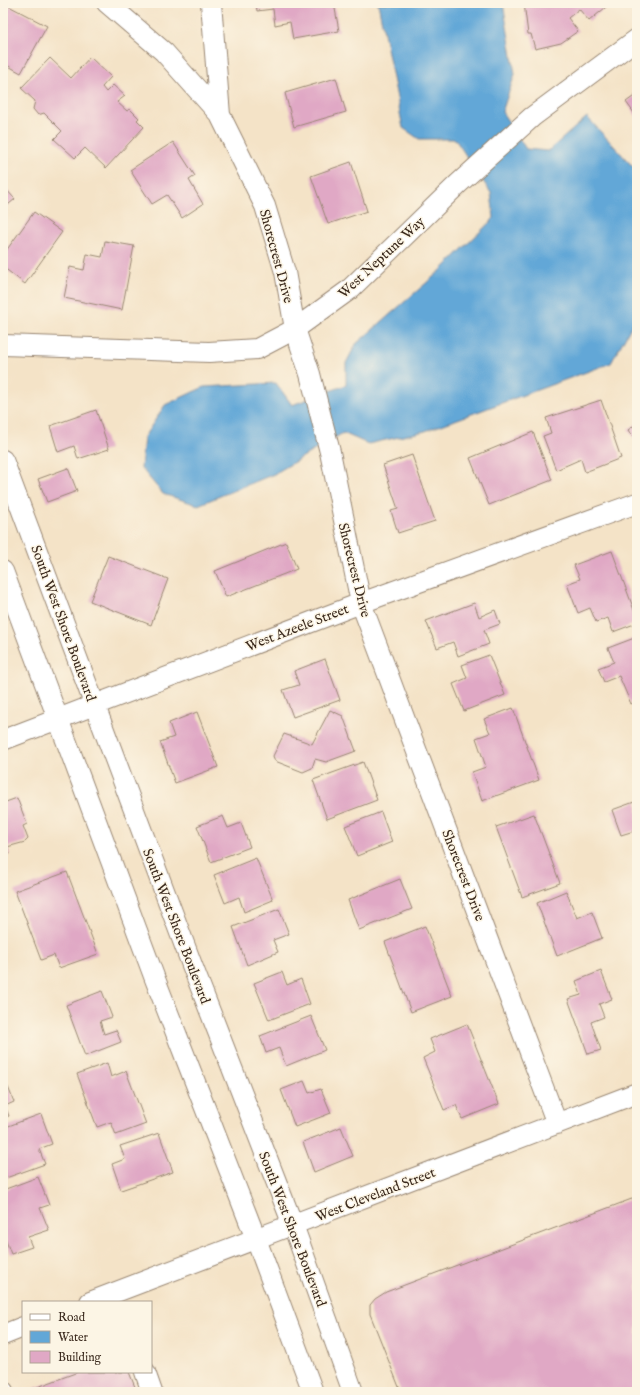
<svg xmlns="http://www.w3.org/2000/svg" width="640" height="1395" viewBox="0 0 640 1395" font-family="'IM FELL English',serif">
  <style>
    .water { fill: #62a7d7; stroke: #4e687a }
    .building { fill: #e0a8c5 }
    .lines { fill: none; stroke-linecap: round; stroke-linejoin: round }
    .minor-casing { stroke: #988672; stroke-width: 22 }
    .minor { stroke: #fff; stroke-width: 20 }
    .labels { text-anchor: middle; stroke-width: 3; stroke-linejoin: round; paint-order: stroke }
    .street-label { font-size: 14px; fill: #3b2a1e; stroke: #fcf5e5 }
  </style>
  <rect width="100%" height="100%" fill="#fcf5e5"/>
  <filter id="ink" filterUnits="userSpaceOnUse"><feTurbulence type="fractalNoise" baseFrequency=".025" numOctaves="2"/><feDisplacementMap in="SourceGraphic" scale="8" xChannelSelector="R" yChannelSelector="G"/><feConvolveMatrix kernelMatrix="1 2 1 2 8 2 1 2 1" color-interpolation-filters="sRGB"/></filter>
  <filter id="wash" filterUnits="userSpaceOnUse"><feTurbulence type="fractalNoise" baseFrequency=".012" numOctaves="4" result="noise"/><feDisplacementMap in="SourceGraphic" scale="16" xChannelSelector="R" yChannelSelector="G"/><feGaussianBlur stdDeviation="0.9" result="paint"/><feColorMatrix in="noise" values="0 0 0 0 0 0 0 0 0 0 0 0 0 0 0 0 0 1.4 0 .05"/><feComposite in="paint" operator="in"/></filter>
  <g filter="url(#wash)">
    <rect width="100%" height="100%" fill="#f4e3c7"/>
    <path class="water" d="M 378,3 L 503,3 L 515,74 L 502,112 L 526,149 L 548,151 L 587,117 L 637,171 L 637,316 L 611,363 L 425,431 L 368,444 L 343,433 L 274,474 L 198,505 L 163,494 L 141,468 L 144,437 L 165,405 L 204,387 L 276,383 L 292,405 L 346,385 L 346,363 L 356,344 L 440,271 L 494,218 L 491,193 L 455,139 L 419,139 L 403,128 Z"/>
    <g id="blocks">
      <path class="building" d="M 3,3 L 47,26 L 21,73 L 3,63 Z
        M 256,3 L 334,3 L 339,31 L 293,39 L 290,22 L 275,25 L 273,9 L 257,11 Z
        M 524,3 L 611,3 L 589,21 L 579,9 L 568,18 L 578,31 L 561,43 L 535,49 L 531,34 L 528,34 Z
        M 90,57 L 111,77 L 102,87 L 106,92 L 113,85 L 125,96 L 117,102 L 127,111 L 130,109 L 139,118 L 137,120 L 144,127 L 106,168 L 85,148 L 75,158 L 54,139 L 62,131 L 44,113 L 38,115 L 33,109 L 35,101 L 21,88 L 50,58 L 71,78 Z
        M 336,78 L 346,112 L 294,127 L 285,93 Z
        M 637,94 L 637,117 L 626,102 Z
        M 173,142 L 195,176 L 189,180 L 203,204 L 182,218 L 167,195 L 152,204 L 130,170 Z
        M 351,162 L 367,211 L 328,224 L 311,176 Z
        M 3,186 L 15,199 L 3,209 Z
        M 34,212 L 62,232 L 25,284 L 3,267 L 3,255 Z
        M 105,241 L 134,246 L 122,310 L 64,298 L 70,267 L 84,270 L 87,254 L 102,257 Z
        M 601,400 L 621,458 L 585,472 L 581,459 L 556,470 L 543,436 L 551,433 L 546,418 Z
        M 96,410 L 109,449 L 78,459 L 74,446 L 58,452 L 50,426 Z
        M 637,423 L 637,443 L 628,430 Z
        M 533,432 L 552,480 L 489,505 L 470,458 Z
        M 412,455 L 435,521 L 398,533 L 391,511 L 398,509 L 383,465 Z
        M 68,468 L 77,491 L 47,502 L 38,479 Z
        M 286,542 L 297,569 L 226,597 L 215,571 Z
        M 612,551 L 637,618 L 637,623 L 613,632 L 608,618 L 596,622 L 590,608 L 578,613 L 567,584 L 580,579 L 574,565 Z
        M 108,556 L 168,579 L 151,625 L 90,601 Z
        M 474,603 L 479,617 L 495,610 L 500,624 L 484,630 L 489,644 L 458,656 L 453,642 L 437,648 L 426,621 Z
        M 637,637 L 637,701 L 631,704 L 619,676 L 604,682 L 598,668 L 614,662 L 608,648 Z
        M 489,655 L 505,695 L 464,711 L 453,684 L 467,678 L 462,665 Z
        M 325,659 L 340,700 L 293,717 L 283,690 L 299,685 L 294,671 Z
        M 513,708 L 539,780 L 482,801 L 472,772 L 486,767 L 476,738 L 490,733 L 484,719 Z
        M 330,710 L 343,716 L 356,751 L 326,762 L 315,759 L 312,768 L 303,772 L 275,761 L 273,756 L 284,734 L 312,744 Z
        M 197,712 L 218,767 L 175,783 L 160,742 L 174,737 L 169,723 Z
        M 363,762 L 377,800 L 327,819 L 313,780 Z
        M 17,798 L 27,824 L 23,826 L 28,839 L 25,842 L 7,847 L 10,854 L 3,856 L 3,803 Z
        M 637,801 L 637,837 L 634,831 L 621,835 L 612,810 Z
        M 381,812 L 392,842 L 357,856 L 345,826 Z
        M 534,814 L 560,883 L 522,897 L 496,827 Z
        M 223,816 L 228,828 L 241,823 L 250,847 L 211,862 L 197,826 Z
        M 256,858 L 273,900 L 244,912 L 239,897 L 225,903 L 214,875 Z
        M 67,872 L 98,954 L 59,968 L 54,955 L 41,960 L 15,891 Z
        M 400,879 L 412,909 L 359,930 L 348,900 Z
        M 566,891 L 577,918 L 592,912 L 602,938 L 557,956 L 537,903 Z
        M 279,909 L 289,934 L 273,940 L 278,952 L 247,965 L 233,927 Z
        M 425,926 L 452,996 L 411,1012 L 385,942 Z
        M 601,971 L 612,999 L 599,1004 L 604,1017 L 591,1022 L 601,1050 L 588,1054 L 568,999 L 581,995 L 576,981 Z
        M 282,972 L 287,985 L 301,979 L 310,1004 L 269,1020 L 254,983 Z
        M 102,991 L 112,1017 L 100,1021 L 104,1034 L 116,1030 L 121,1042 L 85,1056 L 66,1005 Z
        M 311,1016 L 325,1050 L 286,1066 L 279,1048 L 266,1053 L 260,1036 Z
        M 467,1024 L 499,1104 L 462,1119 L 456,1105 L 444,1110 L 423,1058 L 435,1052 L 430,1039 Z
        M 107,1063 L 111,1077 L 126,1071 L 146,1124 L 116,1135 L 111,1122 L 97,1127 L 77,1074 Z
        M 304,1081 L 309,1093 L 321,1089 L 331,1113 L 295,1127 L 281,1090 Z
        M 8,1087 L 14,1102 L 5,1106 L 9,1116 L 3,1118 L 3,1089 Z
        M 41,1114 L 52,1144 L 39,1149 L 45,1164 L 3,1179 L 3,1128 Z
        M 341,1127 L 353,1156 L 314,1172 L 303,1142 Z
        M 159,1133 L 173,1172 L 121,1190 L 112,1164 L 125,1159 L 120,1146 Z
        M 38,1177 L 49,1205 L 40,1208 L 49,1230 L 28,1237 L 32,1247 L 11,1254 L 3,1233 L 3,1190 Z
        M 637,1197 L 637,1392 L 401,1392 L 370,1314 L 370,1305 L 375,1299 L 386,1292 Z
        M 78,1372 L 129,1372 L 137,1392 L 24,1392 Z"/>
    </g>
  </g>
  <g filter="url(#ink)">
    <use href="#blocks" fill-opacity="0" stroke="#988672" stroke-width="1"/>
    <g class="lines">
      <g class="minor-casing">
        <path id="minor" d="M 107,3 L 164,52 L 220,115
          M 211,3 L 220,115 L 265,206 L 285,272 L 295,329 L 310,374 L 330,452 L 361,603 L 557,1124
          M 3,345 L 209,352 L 257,349 L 295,329 L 349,290 L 458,184 L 532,117 L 637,39
          M 3,460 L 192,965 L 293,1225 L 353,1392
          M 3,571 L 155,979 L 256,1239 L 313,1392
          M 3,740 L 361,603 L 637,503
          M 90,1302 L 637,1093
          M 3,1335 L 23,1327
          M 145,1372 L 152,1392
          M 3,1391 L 3,1392"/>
      </g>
      <use href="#minor" class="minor"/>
    </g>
  </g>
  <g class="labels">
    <g class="street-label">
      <text transform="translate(277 256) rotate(75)" y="5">Shorecrest Drive</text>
      <text transform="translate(381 257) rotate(-43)" y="5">West Neptune Way</text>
      <text transform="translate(355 570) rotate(76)" y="5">Shorecrest Drive</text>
      <text transform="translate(64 623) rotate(70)" y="5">South West Shore Boulevard</text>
      <text transform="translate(297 627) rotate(-21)" y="5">West Azeele Street</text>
      <text transform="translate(464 875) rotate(69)" y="5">Shorecrest Drive</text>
      <text transform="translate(177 926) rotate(69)" y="5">South West Shore Boulevard</text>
      <text transform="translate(375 1194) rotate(-21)" y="5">West Cleveland Street</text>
      <text transform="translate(293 1229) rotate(69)" y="5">South West Shore Boulevard</text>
    </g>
  </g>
  <rect width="640" height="1395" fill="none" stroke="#fcf5e5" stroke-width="16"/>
  <rect x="22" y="1301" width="130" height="72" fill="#fcf5e5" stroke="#afa495"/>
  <rect x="30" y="1314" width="20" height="6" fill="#ffffff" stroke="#afa495"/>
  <text x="58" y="1321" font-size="12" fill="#3b2a1e">Road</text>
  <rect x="30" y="1331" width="20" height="12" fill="#62a7d7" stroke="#afa495"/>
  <text x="58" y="1341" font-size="12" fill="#3b2a1e">Water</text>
  <rect x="30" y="1351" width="20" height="12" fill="#e0a8c5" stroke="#afa495"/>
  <text x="58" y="1361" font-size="12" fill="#3b2a1e">Building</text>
</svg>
